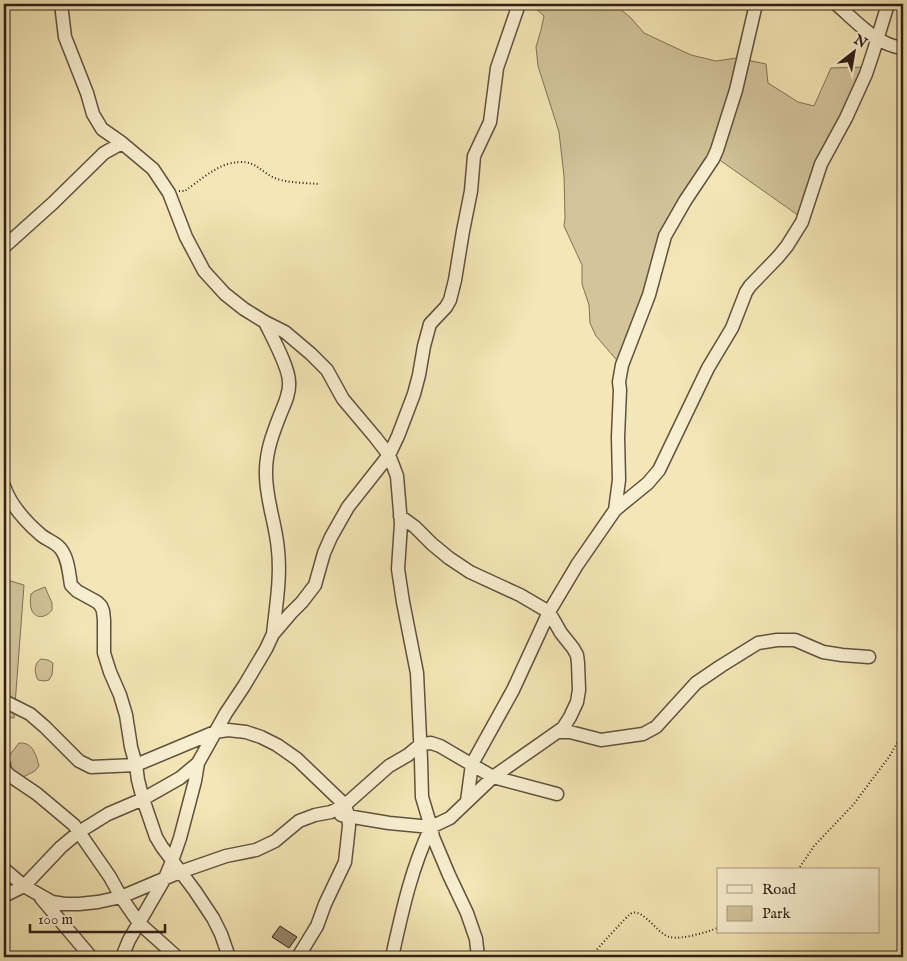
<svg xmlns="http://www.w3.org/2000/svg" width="907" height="961" viewBox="0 0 907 961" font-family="'IM FELL English',serif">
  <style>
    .green { fill: #d3c49b; stroke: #817258 }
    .building { fill: #958669; stroke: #2f1f16 }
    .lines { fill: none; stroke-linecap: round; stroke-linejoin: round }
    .minor-casing { stroke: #60513e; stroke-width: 15 }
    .path { stroke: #2f1f16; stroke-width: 2; stroke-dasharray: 1 2.5; stroke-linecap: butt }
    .minor { stroke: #f8efd0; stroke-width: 12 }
  </style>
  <rect width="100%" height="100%" fill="#f4e6b6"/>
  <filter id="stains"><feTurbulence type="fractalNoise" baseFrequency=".004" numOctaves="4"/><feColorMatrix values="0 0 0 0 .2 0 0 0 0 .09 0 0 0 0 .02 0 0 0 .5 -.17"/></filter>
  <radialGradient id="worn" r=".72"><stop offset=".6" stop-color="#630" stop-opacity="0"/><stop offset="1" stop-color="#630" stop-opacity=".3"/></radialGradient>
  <path class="green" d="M 526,4 L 609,4 L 619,8 L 631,18 L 644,33 L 691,55 L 716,61 L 737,58 L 766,64 L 768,83 L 798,102 L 814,106 L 831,68 L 865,67 L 802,218 L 714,156 L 685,198 L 621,365 L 596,336 L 590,323 L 589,305 L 582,284 L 582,265 L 564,226 L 565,218 L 564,176 L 559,132 L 538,66 L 536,47 L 541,30 L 544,16 L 534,7 Z
    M 4,579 L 24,585 L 14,718 L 4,717 Z
    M 45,587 L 52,603 L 52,610 C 47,617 37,620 32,611 C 30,606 30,600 31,594 L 35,591 Z
    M 41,659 L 48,660 L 53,663 L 52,675 L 49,680 L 44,681 L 38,680 C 34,673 34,663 41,659 Z
    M 19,743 C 33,742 36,755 39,766 L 35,771 L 17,780 L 7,769 L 9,756 Z"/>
  <path class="building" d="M 280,926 L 297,937 L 289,948 L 272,937 Z"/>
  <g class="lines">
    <g class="minor-casing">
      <path id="minor" d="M 61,4 L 65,37 L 87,93 L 93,114 L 102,129 L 122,143 L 153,169 L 169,193 L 186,237 L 204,271 L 225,294 L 244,309 L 265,322 L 285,332 L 311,354 L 327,370 L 343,399 L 375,437 L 389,455 L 397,476 L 401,524 L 398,569 L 403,602 L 417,673 L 421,760 L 422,797 L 431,827 L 433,837 L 449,875 L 467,913 L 476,939 L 478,957
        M 836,4 C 856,21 876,45 903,48
        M 4,247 L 53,203 L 104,153 L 122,143
        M 265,322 C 272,337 289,367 289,382 C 290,394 284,405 280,415 C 273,433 266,451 266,471 C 265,498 276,523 278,550 C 281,577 276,606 273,634
        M 4,486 C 10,504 26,522 41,535 C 47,540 55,542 60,548 C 68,557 69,573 71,585 L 77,591 L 97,602 L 101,606 L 103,611 L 104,620 L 104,653 L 110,672 L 120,695 L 126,715 L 131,747 L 136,765 L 138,780 L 143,799 L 156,837 L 162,847 L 195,891 L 213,918 L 221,934 L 229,957
        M 615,510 L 619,480 L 618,437 L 620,390 L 619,382 L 622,365 L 649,295 L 665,236 L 685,201 L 713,159 L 717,150 L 736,90 L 756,4
        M 400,516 L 415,527 L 432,544 L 449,558 L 470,572 L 520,595 L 549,612 L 561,633 L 573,648 L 577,655 L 578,663 L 579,690 L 577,702 L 570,717 L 563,728 L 493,777 L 450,818 L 431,827
        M 4,701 L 30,714 L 45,727 L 79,761 L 91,767 L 136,765 L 215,732 L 228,730 L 246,732 L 261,737 L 277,745 L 297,759 L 345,805 L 348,815 L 349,826 L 345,862 L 325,904 L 317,926 L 298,957
        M 558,732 L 570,732 L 601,740 L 643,734 L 656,727 L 696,683 L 721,666 L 758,643 L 777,640 L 795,640 L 823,652 L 842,655 L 869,657
        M 4,765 L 4,769 L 9,775 L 37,794 L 74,825 L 110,877 L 121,897 L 139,923 L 177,957
        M 467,801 L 472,764 L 513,690 L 549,612 L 577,565 L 615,510 L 648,483 L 659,470 L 708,368 L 732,328 L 746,292 L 750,286 L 778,257 L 787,246 L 802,222 L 821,164 L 846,118 L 866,74 L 873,53 L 888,4
        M 341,815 L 389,823 L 431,827 C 411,869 402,912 392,957
        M 4,869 L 24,886 L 52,902 L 65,904 L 79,904 L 98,902 L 121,897 L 180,872 L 226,856 L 256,850 L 275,841 L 299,821 L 315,815 L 331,812 L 345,805 L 389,766 L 408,755 L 421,744 L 431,743 L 440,746 L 493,777 L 557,794
        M 4,896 L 24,886 L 61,847 L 79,832 L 108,814 L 143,799 L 180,778 L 198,763
        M 41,898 L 91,957
        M 122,957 L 129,940 L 165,878 L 172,861 L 180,838 L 195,781 L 198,763 L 226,713 L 244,686 L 266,649 L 273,634 L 291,613 L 302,602 L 315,585 L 324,553 L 331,537 L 348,507 L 389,455 L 398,436 L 414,394 L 419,375 L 424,346 L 430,324 L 446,307 L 450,300 L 455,280 L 463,231 L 471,191 L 474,156 L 490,122 L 497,68 L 519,4"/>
    </g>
    <path class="path" d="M 179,191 L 185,191 C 196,183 215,167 228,164 C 258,156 258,174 281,180 C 293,183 307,183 319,184
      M 798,870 L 814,846 L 853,805 L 889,757 L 903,733
      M 590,957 C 596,951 628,914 632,913 C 644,909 657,934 670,937 C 683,940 706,932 718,928"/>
    <use href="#minor" class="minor"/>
  </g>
  <rect width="907" height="961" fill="none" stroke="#f4e6b6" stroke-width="20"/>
  <rect x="5" y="5" width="897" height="951" fill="none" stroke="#2f1f16" stroke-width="2.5"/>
  <rect x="10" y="10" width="887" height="941" fill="none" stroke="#2f1f16"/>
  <rect x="717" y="868" width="162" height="65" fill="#f8efd0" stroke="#a89c86"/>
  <rect x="727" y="885" width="25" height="8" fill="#f8efd0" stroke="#a89c86"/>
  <text x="762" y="894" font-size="15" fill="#2f1f16">Road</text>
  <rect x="727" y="906" width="25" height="15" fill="#d3c49b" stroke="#a89c86"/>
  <text x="762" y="918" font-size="15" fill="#2f1f16">Park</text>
  <g transform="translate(854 52) rotate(31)" stroke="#f8efd0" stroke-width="4" paint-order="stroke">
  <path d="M0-4L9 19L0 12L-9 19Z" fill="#2f1f16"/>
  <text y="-8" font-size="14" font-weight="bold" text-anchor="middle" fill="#2f1f16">N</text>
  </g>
  <path d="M30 924v8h135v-8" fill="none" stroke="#2f1f16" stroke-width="2.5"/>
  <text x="38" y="924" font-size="15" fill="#2f1f16" stroke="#f8efd0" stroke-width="4" paint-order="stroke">100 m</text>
  <rect width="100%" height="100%" filter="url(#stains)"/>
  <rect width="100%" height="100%" fill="url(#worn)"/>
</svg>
